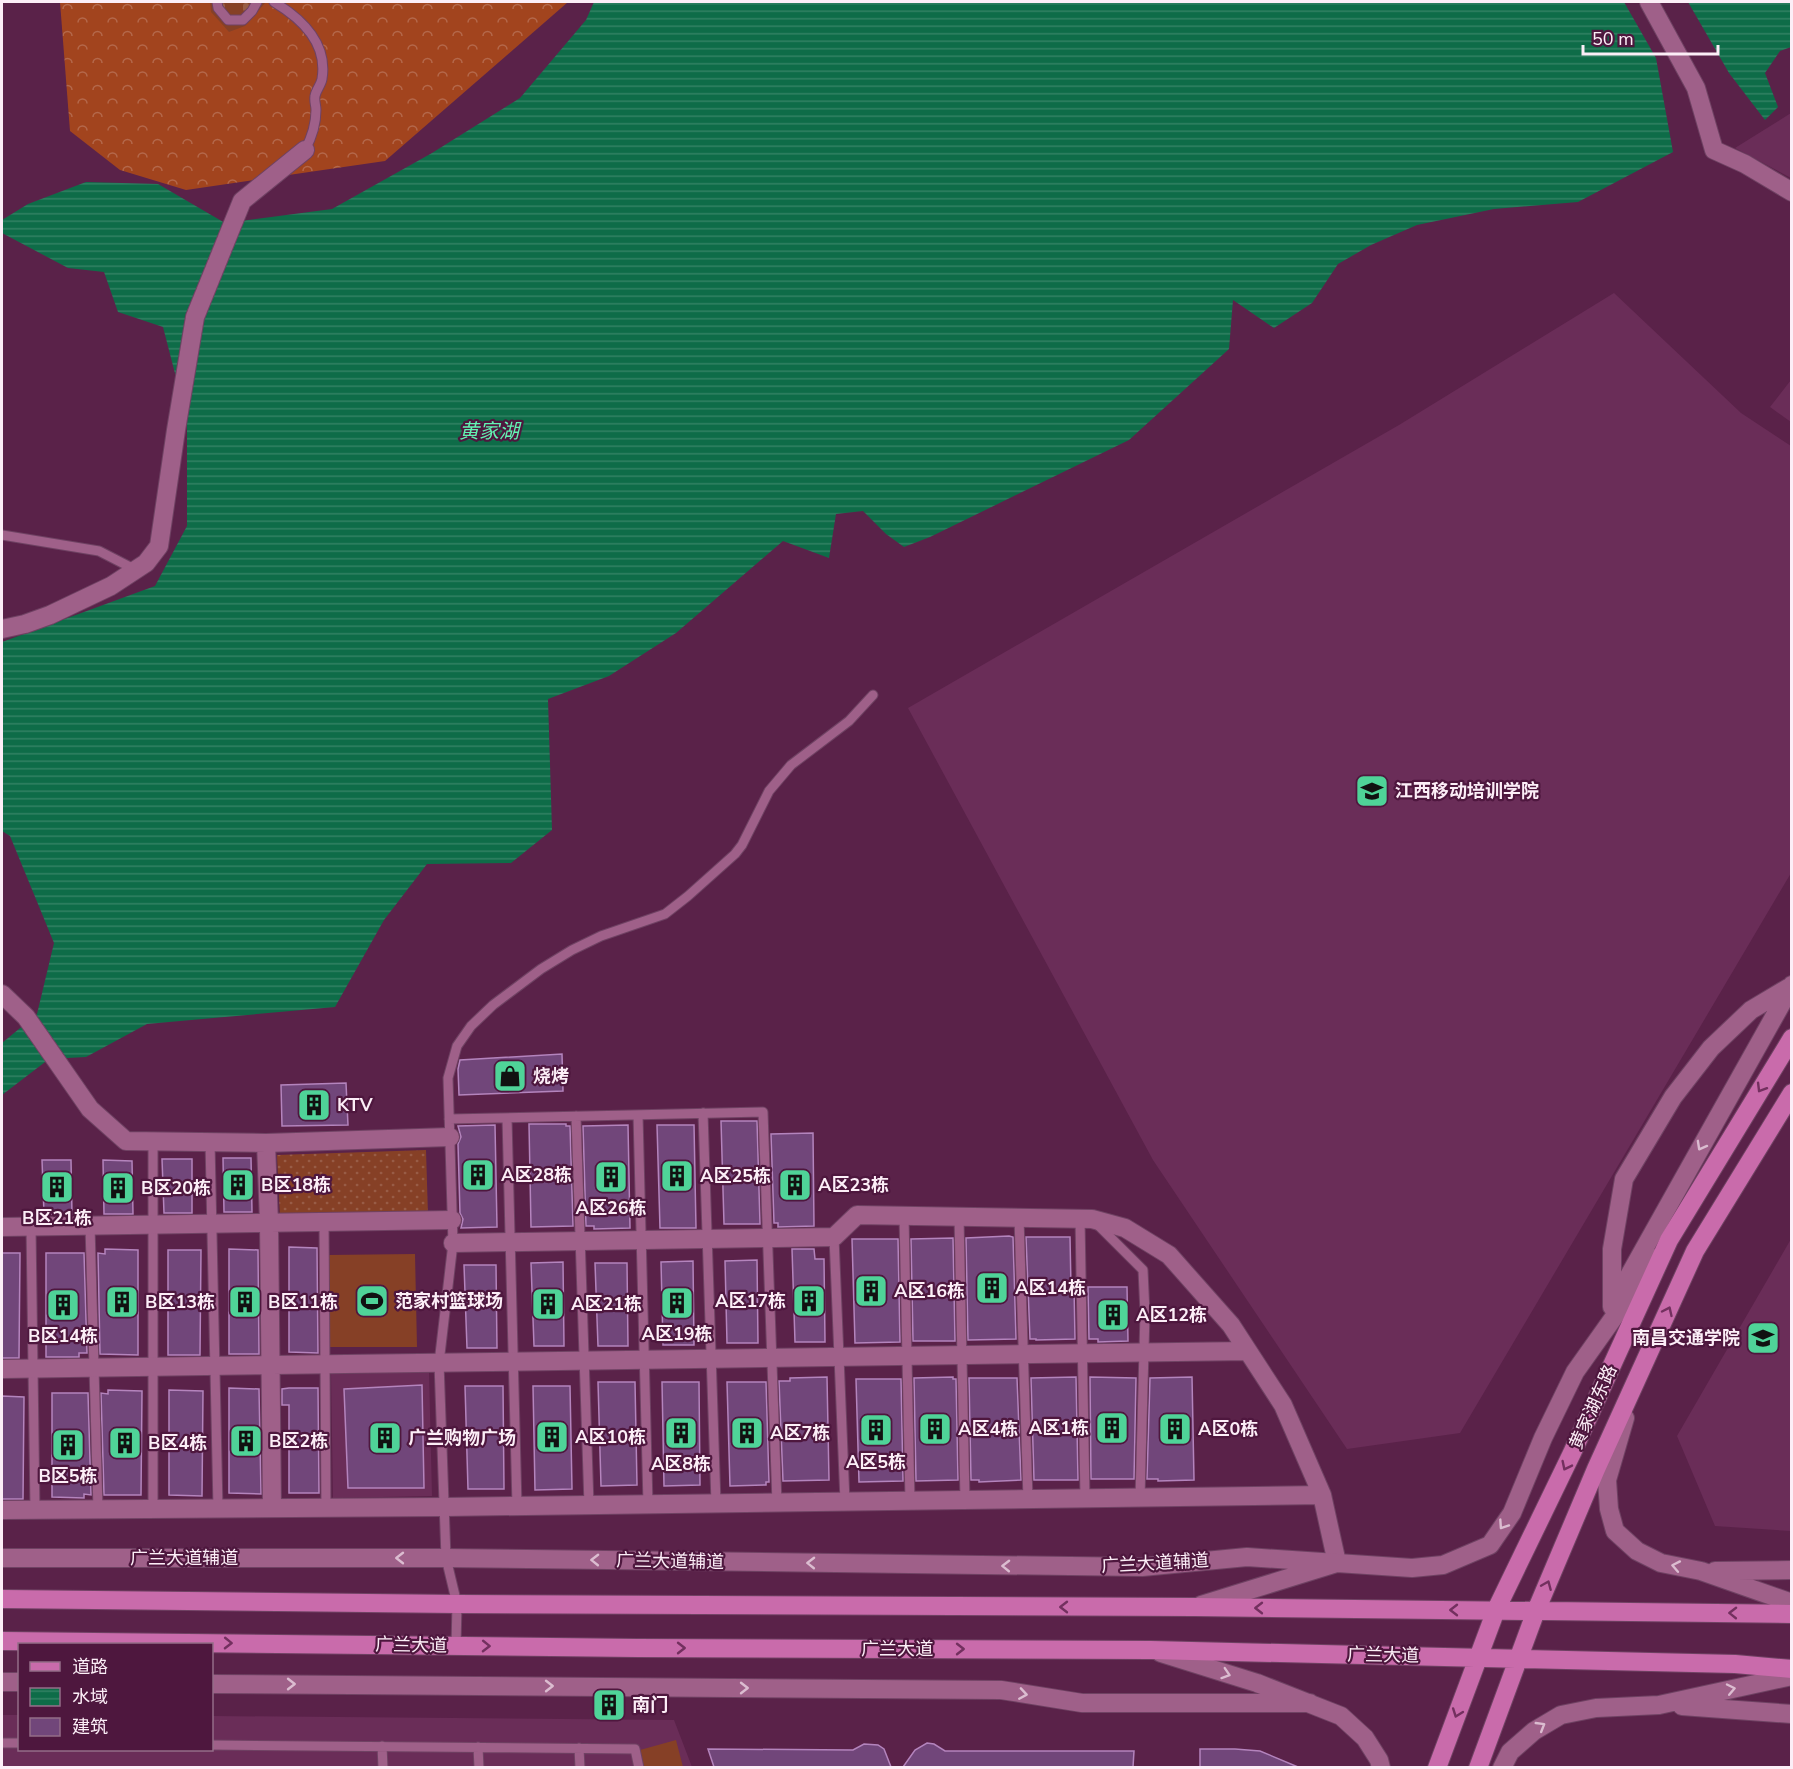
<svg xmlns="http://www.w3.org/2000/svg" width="1793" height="1769" viewBox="0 0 1793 1769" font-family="'Nunito Sans','Noto Sans SC',sans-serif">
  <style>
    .built { fill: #6a2d58 }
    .grass { fill: url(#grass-dots) }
    .forest { fill: url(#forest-crowns) }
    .cemetery { fill: url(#cemetery-stones) }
    .pitch { fill: #864026 }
    .water { fill: url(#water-rules) }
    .building { fill: #71467a; stroke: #b484bd; stroke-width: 1.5 }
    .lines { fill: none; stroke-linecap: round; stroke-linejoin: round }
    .lane-casing { stroke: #6f4263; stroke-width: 11 }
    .street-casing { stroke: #6f4263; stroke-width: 20 }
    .secondary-casing { stroke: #6f4263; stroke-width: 20 }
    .primary-casing { stroke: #6f4263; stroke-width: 20 }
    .lane { stroke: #9f6089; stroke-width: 9 }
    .street { stroke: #9f6089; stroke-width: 18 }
    .secondary { stroke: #9f6089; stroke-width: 18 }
    .primary { stroke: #c96bab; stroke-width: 18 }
    .oneway { stroke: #73305f }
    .oneway2 { stroke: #dbbcd0 }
    .labels { text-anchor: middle; stroke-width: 4.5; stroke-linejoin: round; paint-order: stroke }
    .poi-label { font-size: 18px; font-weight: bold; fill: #fceef7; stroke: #4e173e; text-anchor: start }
    .street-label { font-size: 18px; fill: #fceef7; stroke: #4e173e }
    .water-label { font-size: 20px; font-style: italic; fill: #62f5b3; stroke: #4e173e }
  </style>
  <defs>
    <pattern id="grass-dots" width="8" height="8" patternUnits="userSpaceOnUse" patternTransform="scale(1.5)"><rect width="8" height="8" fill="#864026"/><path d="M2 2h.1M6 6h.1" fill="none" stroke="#985c46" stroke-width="1.8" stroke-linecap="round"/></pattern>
    <pattern id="forest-crowns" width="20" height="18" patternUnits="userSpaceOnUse" patternTransform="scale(1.5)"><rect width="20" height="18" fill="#a2441e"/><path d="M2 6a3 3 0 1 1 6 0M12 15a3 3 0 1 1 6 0" fill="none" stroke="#b4684b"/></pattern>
    <pattern id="cemetery-stones" width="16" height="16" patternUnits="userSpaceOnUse" patternTransform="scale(1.5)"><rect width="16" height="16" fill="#864026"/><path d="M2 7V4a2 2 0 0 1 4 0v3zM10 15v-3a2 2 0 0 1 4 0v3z" fill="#985c46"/></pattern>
    <pattern id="water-rules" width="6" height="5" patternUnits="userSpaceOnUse" patternTransform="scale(1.5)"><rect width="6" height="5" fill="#0e6c48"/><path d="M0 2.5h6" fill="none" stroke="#328163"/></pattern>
  </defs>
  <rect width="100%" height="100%" fill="#5a2249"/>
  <path class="built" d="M 1791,113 L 1791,178 L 1735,148 Z
    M 1614,293 L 1741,413 L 1791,446 L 1791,873 L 1460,1433 L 1347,1449 L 1153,1160 L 908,708 L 1399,425 Z
    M 1791,380 L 1791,422 L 1770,407 Z
    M 1791,1239 L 1791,1531 L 1715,1526 L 1677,1436 Z
    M 429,1372 L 432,1496 L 333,1498 L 331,1374 Z
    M 2,1715 L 19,1715 L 20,1750 L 212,1750 L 212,1716 L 674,1720 L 692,1767 L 2,1768 Z"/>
  <path class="grass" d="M 426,1150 L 428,1216 L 280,1217 L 277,1155 Z"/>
  <path class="forest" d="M 60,2 L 568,2 L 385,161 L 186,190 L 120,170 L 70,131 Z"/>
  <path class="cemetery" d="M 210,2 L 266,2 L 245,26 L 229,32 L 211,12 Z"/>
  <path class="pitch" d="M 415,1254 L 417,1347 L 329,1347 L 327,1255 Z
    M 676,1740 L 683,1767 L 644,1767 L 640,1750 Z"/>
  <path class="water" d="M 594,2 L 1624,2 L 1656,58 L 1673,152 L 1578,202 L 1494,209 L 1417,225 L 1371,245 L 1338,264 L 1312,303 L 1274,328 L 1233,300 L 1229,349 L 1129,440 L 930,537 L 904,547 L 886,534 L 863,511 L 836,514 L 829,558 L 783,541 L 676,633 L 609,676 L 548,699 L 552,830 L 511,863 L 427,864 L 384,920 L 335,1007 L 147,1024 L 86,1057 L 49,1059 L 2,1095 L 2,1043 L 37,1014 L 54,943 L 10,836 L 2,831 L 2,642 L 155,586 L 187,526 L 187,420 L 163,327 L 118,312 L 104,272 L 68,268 L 2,233 L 2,220 L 28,204 L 86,182 L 158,184 L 225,223 L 332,209 L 432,153 L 520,98 L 586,20 Z
    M 1688,2 L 1791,2 L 1791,47 L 1780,51 L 1765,73 L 1778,107 L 1765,120 L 1729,73 Z"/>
  <path class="building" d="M 562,1054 L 563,1091 L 459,1095 L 458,1069 L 460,1060 Z
    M 346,1083 L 348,1125 L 282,1126 L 281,1085 Z
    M 721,1121 L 757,1121 L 760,1224 L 724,1224 Z
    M 529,1124 L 566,1124 L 566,1126 L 570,1126 L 573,1226 L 531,1227 Z
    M 495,1125 L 497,1227 L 461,1228 L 463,1219 L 460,1213 L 458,1144 L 461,1137 L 458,1126 Z
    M 628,1125 L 630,1228 L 594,1229 L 594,1226 L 586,1226 L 583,1126 Z
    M 657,1125 L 694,1125 L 696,1228 L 660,1228 Z
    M 813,1133 L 814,1226 L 778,1227 L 778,1223 L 774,1223 L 771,1134 Z
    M 223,1158 L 251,1158 L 252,1212 L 224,1212 Z
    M 162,1159 L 192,1159 L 192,1213 L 164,1213 Z
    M 42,1160 L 71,1160 L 72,1214 L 44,1214 Z
    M 103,1160 L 132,1161 L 133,1214 L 104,1214 Z
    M 1009,1236 L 1013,1237 L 1016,1339 L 968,1340 L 966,1238 Z
    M 1026,1237 L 1070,1237 L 1071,1287 L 1074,1287 L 1075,1339 L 1036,1340 L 1036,1339 L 1030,1339 Z
    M 953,1238 L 955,1341 L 913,1341 L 911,1239 Z
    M 852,1239 L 898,1239 L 900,1342 L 855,1343 Z
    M 289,1247 L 317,1248 L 318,1353 L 289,1352 Z
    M 105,1249 L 138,1250 L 138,1355 L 100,1354 L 98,1253 L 105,1254 Z
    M 229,1249 L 258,1250 L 259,1354 L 229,1354 Z
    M 792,1249 L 814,1249 L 815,1259 L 824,1259 L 825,1342 L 795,1342 Z
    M 168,1250 L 201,1250 L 200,1355 L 168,1355 Z
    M 2,1253 L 20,1253 L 19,1358 L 2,1358 Z
    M 46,1253 L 84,1253 L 87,1353 L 79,1353 L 79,1357 L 46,1357 Z
    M 757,1260 L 758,1343 L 727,1343 L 725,1261 Z
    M 693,1261 L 694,1345 L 663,1345 L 661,1262 Z
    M 563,1262 L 564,1346 L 534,1346 L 531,1263 Z
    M 595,1263 L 627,1263 L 628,1346 L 598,1346 Z
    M 464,1265 L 496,1265 L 497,1348 L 467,1348 Z
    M 1088,1287 L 1127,1287 L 1128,1341 L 1098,1342 L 1098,1339 L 1089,1339 Z
    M 827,1377 L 829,1480 L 783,1481 L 779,1381 L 790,1381 L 790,1378 Z
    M 953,1377 L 953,1379 L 956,1379 L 958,1480 L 916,1481 L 914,1378 Z
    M 1076,1377 L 1078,1480 L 1034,1480 L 1031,1378 Z
    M 1090,1377 L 1136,1378 L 1134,1479 L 1091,1479 Z
    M 1192,1377 L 1194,1480 L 1158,1481 L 1158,1479 L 1147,1479 L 1150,1378 Z
    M 969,1378 L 1017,1378 L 1021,1480 L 979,1482 L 979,1480 L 971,1480 Z
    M 856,1379 L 901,1379 L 903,1481 L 859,1482 Z
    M 598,1382 L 635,1382 L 637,1485 L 601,1486 Z
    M 662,1382 L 699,1382 L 700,1485 L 664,1486 Z
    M 727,1382 L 766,1382 L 769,1482 L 766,1482 L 766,1485 L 730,1486 Z
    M 422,1385 L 424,1488 L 348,1488 L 344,1389 Z
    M 465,1386 L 503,1386 L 504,1489 L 468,1489 Z
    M 533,1386 L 570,1386 L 572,1489 L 535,1490 Z
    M 229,1388 L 259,1389 L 261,1494 L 229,1493 Z
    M 289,1388 L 318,1388 L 319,1493 L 289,1493 L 289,1405 L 282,1405 L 282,1389 Z
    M 108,1390 L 142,1391 L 141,1495 L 104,1495 L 101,1393 L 108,1394 Z
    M 169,1390 L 203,1391 L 202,1496 L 169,1495 Z
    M 52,1393 L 88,1393 L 91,1495 L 84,1494 L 84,1498 L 52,1497 Z
    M 2,1396 L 24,1397 L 23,1499 L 2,1499 Z
    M 927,1743 L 934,1744 L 945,1751 L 1134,1751 L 1133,1767 L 903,1767 L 915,1750 Z
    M 864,1744 L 878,1745 L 884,1749 L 891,1767 L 714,1767 L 708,1749 L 853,1750 Z
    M 1200,1749 L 1235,1749 L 1260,1751 L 1298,1767 L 1200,1767 Z"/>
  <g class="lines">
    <g class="lane-casing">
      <path id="lane" d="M 217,2 L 218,8 L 228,20 L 243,20 L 252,11 L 257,2
        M 274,2 C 302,19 328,43 322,79 C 321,85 316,90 315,96 C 314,101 316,105 316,110 C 316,125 312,137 305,150
        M 2,535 L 99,551 L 136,570
        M 703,1113 L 716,1503
        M 638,1115 L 648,1504
        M 576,1116 L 589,1505
        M 507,1118 L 517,1506
        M 449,1119 L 763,1112 L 777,1503
        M 210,1142 L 218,1508
        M 904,1216 L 910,1501
        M 959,1217 L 965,1500
        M 1019,1218 L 1028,1499
        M 1080,1219 L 1085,1498
        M 324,1222 L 326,1508
        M 1096,1223 L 1143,1270 L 1145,1313 L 1140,1498
        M 90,1226 L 98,1509
        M 31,1227 L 35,1510
        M 834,1237 L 845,1501
        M 153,1509 L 153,1141
        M 456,1646 L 457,1604 L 446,1558 L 439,1363 L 453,1243 L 448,1078 L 457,1046 L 471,1026 L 493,1005 L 541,969 L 572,950 L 601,936 L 665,914 L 688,896 L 735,854 L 742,845 L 769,791 L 791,765 L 849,721 L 873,695
        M 2,1743 L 20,1743
        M 212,1745 L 635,1749 L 639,1768
        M 382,1746 L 383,1768
        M 478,1747 L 479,1768
        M 579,1748 L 580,1768"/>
    </g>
    <g class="street-casing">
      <path id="street" d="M 2,629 L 25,624 L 50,615 L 111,586 L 146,563 L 159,546 L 176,430 L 195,317 L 242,201 L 305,150
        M 2,994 L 26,1017 L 90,1109 L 126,1141 L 266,1143 L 450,1137
        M 266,1143 L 269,1223 L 272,1508
        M 2,1227 L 452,1220
        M 453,1243 L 834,1237 L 857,1215 L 1092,1219 L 1125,1228 L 1169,1255 L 1231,1325 L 1283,1405 L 1322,1495 L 1337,1563
        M 2,1369 L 1248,1351
        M 2,1510 L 444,1507 L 1322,1495"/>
    </g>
    <g class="secondary-casing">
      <path id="secondary" d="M 1649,2 L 1696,88 L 1714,150 L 1745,164 L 1792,192
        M 1621,1290 L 1792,985
        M 1612,1307 L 1612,1249 L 1624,1179 L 1673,1097 L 1711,1048 L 1751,1010 L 1788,988
        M 1625,1418 L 1607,1480 L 1609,1509 L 1615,1531 L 1637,1551 L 1661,1563 L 1701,1571 L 1792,1603
        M 2,1558 L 446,1558 L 1142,1567 L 1247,1557 L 1337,1563
        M 1715,1571 L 1792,1570
        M 1201,1605 L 1337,1563 L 1412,1568 L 1443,1565 L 1490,1545 L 1512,1513 L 1543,1438 L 1575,1372 L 1656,1258
        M 1161,1653 L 1257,1683 L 1341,1716 L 1365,1738 L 1379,1760 L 1381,1768
        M 2,1682 L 20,1682
        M 212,1684 L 1001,1690 L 1082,1703 L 1310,1703
        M 1682,1706 L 1792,1714
        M 1502,1768 L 1510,1752 L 1534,1731 L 1561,1715 L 1596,1708 L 1659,1705 L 1792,1676"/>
    </g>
    <g class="primary-casing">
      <path id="primary" d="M 2,1599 L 457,1604 L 1194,1607 L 1792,1614
        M 2,1641 L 637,1648 L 1151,1650 L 1735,1664 L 1792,1669
        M 1437,1768 L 1496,1610 L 1572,1453 L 1669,1240 L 1792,1038
        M 1478,1768 L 1536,1611 L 1596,1469 L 1695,1251 L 1792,1093"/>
    </g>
    <use href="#lane" class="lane"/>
    <use href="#street" class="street"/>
    <use href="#secondary" class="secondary"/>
    <use href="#primary" class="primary"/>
  </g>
  <defs><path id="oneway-chevron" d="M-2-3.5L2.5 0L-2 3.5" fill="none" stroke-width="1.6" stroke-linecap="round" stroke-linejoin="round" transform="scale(1.5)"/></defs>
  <g class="oneway">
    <use href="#oneway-chevron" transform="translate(1761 1088) rotate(121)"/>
    <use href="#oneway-chevron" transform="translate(1668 1311) rotate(-65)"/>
    <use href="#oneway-chevron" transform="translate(1566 1466) rotate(116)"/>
    <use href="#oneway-chevron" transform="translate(1547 1585) rotate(-67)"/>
    <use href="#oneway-chevron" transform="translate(1064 1607) rotate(-180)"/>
    <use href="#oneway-chevron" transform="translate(1259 1608) rotate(-180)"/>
    <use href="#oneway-chevron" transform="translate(1454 1610) rotate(-180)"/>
    <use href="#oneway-chevron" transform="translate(1733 1613) rotate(-179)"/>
    <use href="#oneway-chevron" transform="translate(228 1643) rotate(1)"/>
    <use href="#oneway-chevron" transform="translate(486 1646) rotate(1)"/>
    <use href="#oneway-chevron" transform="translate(681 1648)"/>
    <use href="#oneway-chevron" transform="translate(960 1649)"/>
    <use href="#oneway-chevron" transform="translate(1457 1713) rotate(110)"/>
  </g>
  <g class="oneway2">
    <use href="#oneway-chevron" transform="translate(1701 1146) rotate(119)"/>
    <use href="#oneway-chevron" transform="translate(1503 1525) rotate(124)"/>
    <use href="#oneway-chevron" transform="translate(400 1558) rotate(-180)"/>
    <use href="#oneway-chevron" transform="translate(595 1560) rotate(-179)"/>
    <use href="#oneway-chevron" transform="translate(811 1563) rotate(-179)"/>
    <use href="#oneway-chevron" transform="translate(1006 1566) rotate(-179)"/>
    <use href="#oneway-chevron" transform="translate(1676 1566) rotate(-169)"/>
    <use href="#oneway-chevron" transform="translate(1226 1674) rotate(18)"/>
    <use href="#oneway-chevron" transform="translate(291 1684)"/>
    <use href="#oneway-chevron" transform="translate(549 1686)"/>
    <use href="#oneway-chevron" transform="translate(744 1688)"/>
    <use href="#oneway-chevron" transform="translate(1731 1689) rotate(-12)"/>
    <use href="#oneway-chevron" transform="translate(1023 1694) rotate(9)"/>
    <use href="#oneway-chevron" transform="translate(1541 1726) rotate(-31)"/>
  </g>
  <defs>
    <g id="university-square" transform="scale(1.725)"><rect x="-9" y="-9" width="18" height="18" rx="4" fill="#4fd398" stroke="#4e173e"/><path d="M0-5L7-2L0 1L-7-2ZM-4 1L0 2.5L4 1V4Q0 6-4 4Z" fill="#111"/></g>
    <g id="shop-square" transform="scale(1.725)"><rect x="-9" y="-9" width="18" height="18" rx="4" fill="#4fd398" stroke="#4e173e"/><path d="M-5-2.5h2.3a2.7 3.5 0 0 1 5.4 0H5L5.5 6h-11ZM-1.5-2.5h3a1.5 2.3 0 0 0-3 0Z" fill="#111"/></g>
    <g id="building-square" transform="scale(1.725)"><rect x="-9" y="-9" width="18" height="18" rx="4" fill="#4fd398" stroke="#4e173e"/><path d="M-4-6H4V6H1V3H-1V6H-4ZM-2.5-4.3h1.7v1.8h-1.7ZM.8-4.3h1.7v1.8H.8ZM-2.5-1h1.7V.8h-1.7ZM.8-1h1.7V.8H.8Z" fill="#111"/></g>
    <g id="stadium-square" transform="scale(1.725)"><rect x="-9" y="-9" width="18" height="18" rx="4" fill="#4fd398" stroke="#4e173e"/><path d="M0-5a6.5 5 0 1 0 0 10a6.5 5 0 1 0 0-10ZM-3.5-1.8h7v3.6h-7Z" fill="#111"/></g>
  </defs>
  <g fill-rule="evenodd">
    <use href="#university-square" x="1372" y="791"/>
    <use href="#shop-square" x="510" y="1076"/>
    <use href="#building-square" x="314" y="1105"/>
    <use href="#building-square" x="478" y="1175"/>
    <use href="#building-square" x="677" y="1176"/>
    <use href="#building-square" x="611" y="1177"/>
    <use href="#building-square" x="238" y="1185"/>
    <use href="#building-square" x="795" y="1185"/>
    <use href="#building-square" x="57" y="1187"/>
    <use href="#building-square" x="118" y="1188"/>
    <use href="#building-square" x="992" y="1288"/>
    <use href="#building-square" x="871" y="1291"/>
    <use href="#stadium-square" x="372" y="1301"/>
    <use href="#building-square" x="809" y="1301"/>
    <use href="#building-square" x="122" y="1302"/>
    <use href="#building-square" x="245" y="1302"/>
    <use href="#building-square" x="677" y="1303"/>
    <use href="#building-square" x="548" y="1304"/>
    <use href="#building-square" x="63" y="1305"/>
    <use href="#building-square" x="1113" y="1315"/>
    <use href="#university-square" x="1763" y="1338"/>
    <use href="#building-square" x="1112" y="1428"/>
    <use href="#building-square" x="935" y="1429"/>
    <use href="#building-square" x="1175" y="1429"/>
    <use href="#building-square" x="876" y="1430"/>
    <use href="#building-square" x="681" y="1433"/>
    <use href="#building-square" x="747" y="1433"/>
    <use href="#building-square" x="552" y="1437"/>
    <use href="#building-square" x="385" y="1438"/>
    <use href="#building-square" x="246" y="1441"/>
    <use href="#building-square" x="125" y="1443"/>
    <use href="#building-square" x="68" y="1445"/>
    <use href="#building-square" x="609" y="1705"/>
  </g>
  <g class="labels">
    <g class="poi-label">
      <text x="1395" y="797">江西移动培训学院</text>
      <text x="533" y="1082">烧烤</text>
      <text x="337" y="1111">KTV</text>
      <text x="501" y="1181">A区28栋</text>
      <text x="700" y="1182">A区25栋</text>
      <text x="261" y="1191">B区18栋</text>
      <text x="818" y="1191">A区23栋</text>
      <text x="141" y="1194">B区20栋</text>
      <text x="611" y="1214" text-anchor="middle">A区26栋</text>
      <text x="57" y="1224" text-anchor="middle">B区21栋</text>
      <text x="1015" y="1294">A区14栋</text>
      <text x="894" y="1297">A区16栋</text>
      <text x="395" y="1307">范家村篮球场</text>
      <text x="786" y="1307" text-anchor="end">A区17栋</text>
      <text x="145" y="1308">B区13栋</text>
      <text x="268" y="1308">B区11栋</text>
      <text x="571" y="1310">A区21栋</text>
      <text x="1136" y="1321">A区12栋</text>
      <text x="677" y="1340" text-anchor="middle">A区19栋</text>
      <text x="63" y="1342" text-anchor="middle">B区14栋</text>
      <text x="1740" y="1344" text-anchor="end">南昌交通学院</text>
      <text x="1089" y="1434" text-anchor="end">A区1栋</text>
      <text x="958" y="1435">A区4栋</text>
      <text x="1198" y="1435">A区0栋</text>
      <text x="770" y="1439">A区7栋</text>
      <text x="575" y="1443">A区10栋</text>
      <text x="408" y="1444">广兰购物广场</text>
      <text x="269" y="1447">B区2栋</text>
      <text x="148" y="1449">B区4栋</text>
      <text x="876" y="1468" text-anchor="middle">A区5栋</text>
      <text x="681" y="1470" text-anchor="middle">A区8栋</text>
      <text x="68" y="1482" text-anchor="middle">B区5栋</text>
      <text x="632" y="1711">南门</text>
    </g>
    <g class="street-label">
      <text transform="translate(1593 1407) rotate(-66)" y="6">黄家湖东路</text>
      <text x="184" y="1564">广兰大道辅道</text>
      <text transform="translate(670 1561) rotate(1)" y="6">广兰大道辅道</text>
      <text transform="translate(1155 1563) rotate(-3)" y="6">广兰大道辅道</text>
      <text transform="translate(411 1645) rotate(1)" y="6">广兰大道</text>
      <text x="897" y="1655">广兰大道</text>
      <text transform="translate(1383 1655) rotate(1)" y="6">广兰大道</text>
    </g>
    <g class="water-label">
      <text x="489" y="438">黄家湖</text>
    </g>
  </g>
  <rect width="1793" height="1769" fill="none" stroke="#fceef7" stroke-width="6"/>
  <rect x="18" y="1643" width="195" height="108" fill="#4e173e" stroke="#946d88" stroke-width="1.5"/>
  <rect x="30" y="1662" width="30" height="9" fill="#c96bab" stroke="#946d88" stroke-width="1.5"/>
  <text x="72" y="1673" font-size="18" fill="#fceef7">道路</text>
  <rect x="30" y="1688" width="30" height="18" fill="url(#water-rules)" stroke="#946d88" stroke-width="1.5"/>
  <text x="72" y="1703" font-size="18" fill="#fceef7">水域</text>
  <rect x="30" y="1718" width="30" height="18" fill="#71467a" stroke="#946d88" stroke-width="1.5"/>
  <text x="72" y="1733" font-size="18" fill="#fceef7">建筑</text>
  <path d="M1583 45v9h135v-9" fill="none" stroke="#fceef7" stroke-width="3"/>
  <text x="1592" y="45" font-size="18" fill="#fceef7" stroke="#4e173e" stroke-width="4.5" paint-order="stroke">50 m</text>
</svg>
